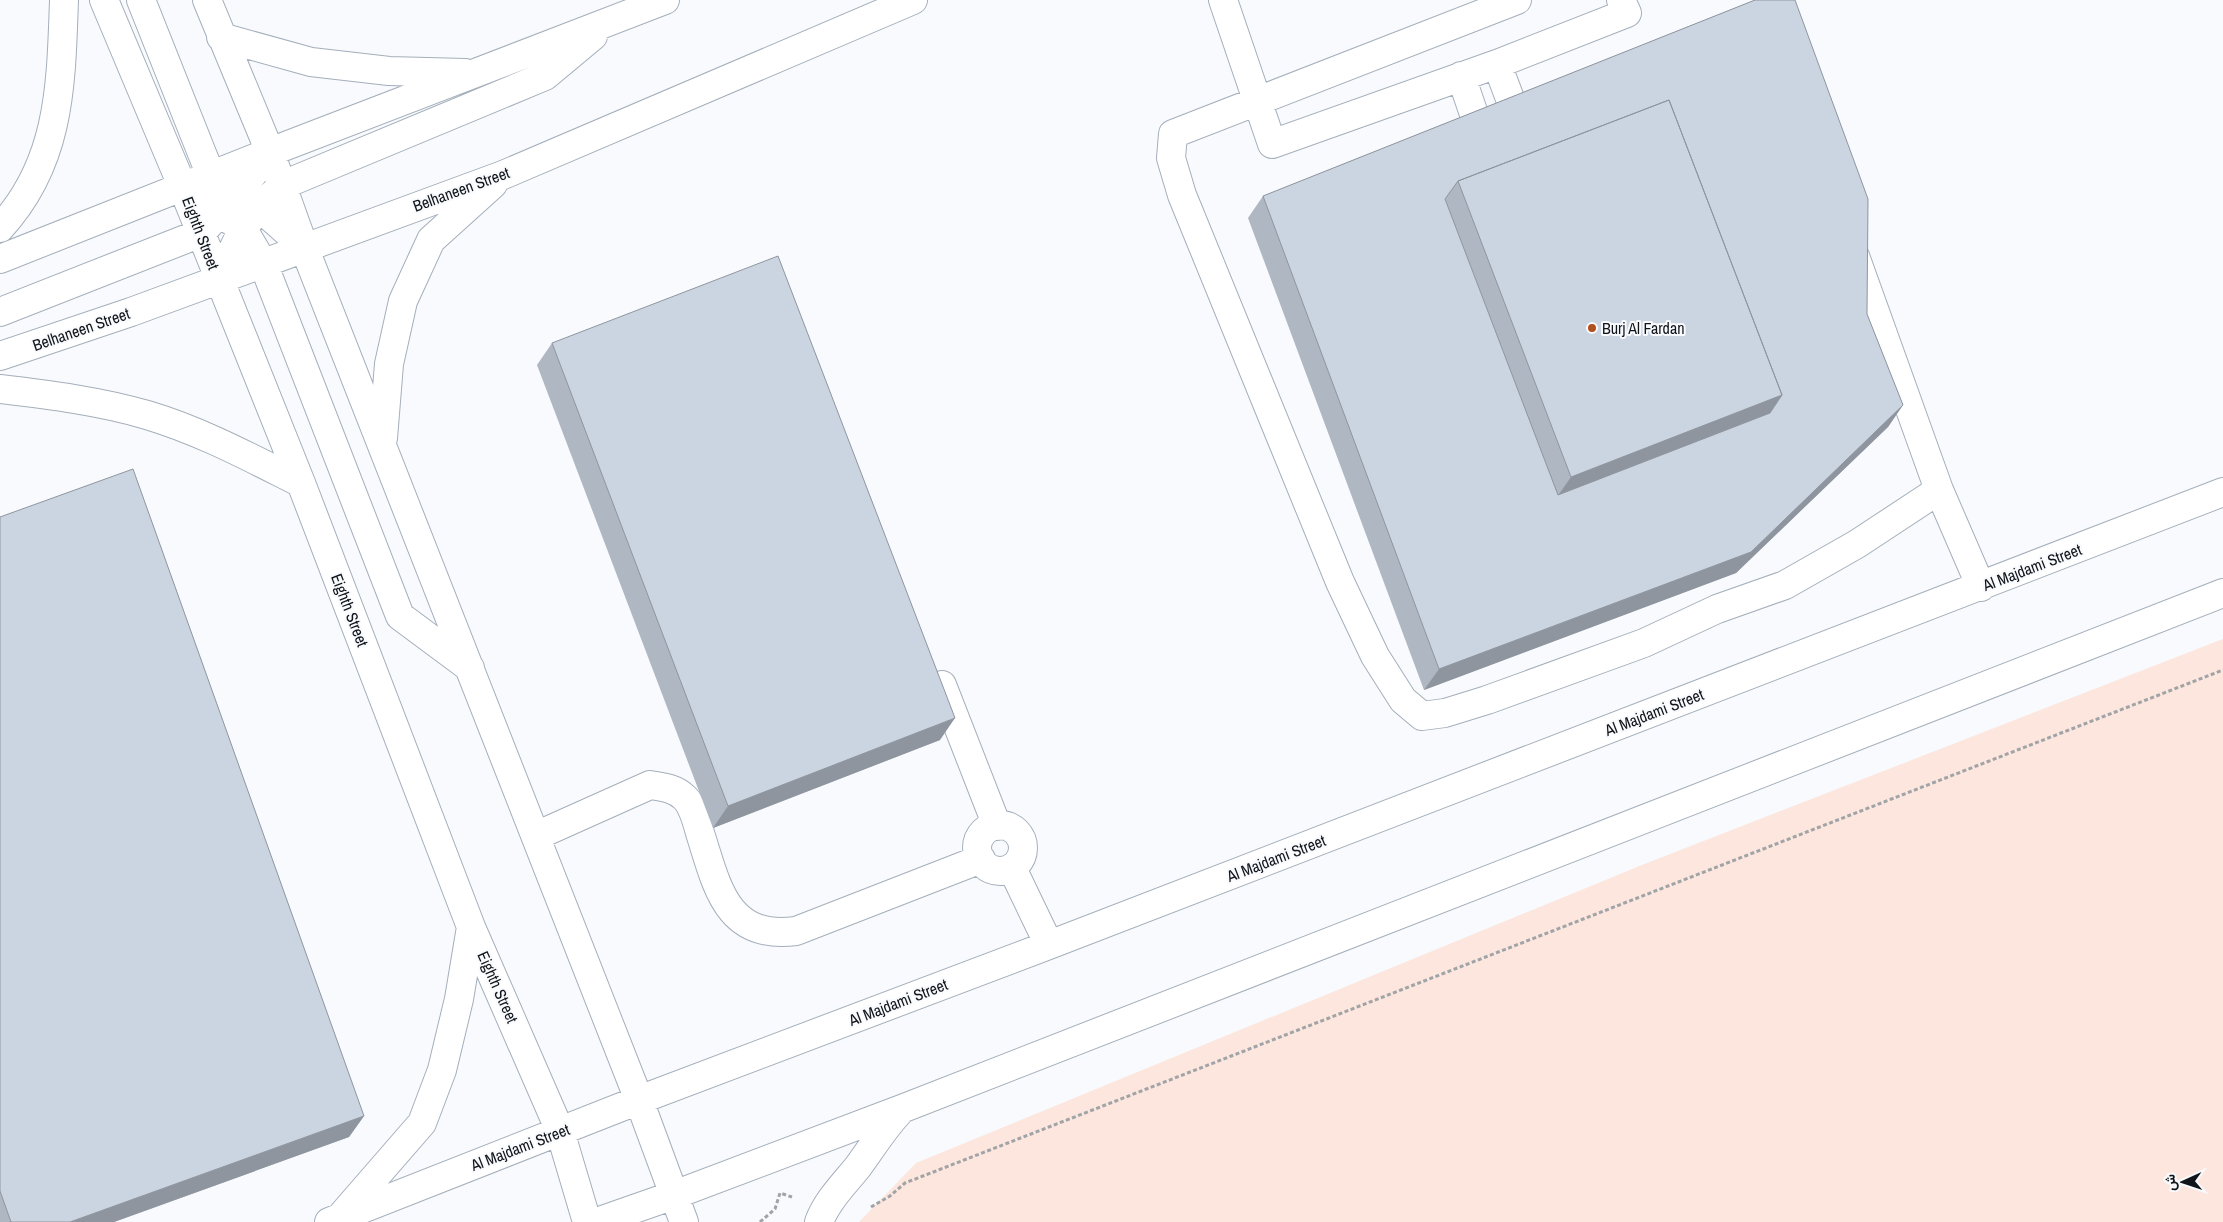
<svg xmlns="http://www.w3.org/2000/svg" width="2223" height="1222" viewBox="0 0 2223 1222" font-family="'Archivo Narrow',Vazirmatn,sans-serif">
  <style>
    .green { fill: #fce6dd }
    .lines { fill: none; stroke-linecap: round; stroke-linejoin: round }
    .minor-casing { stroke: #a4afbb; stroke-width: 30 }
    .path { stroke: #a1a4a7; stroke-width: 3; stroke-dasharray: 4 2.5; stroke-linecap: butt }
    .minor { stroke: #fff; stroke-width: 28 }
    .wall { fill: #afb7c2 }
    .shaded-wall { fill: #8e959e }
    .building { fill: #cbd5e2; stroke: #8e959e; fill-rule: evenodd }
    .poi-dot { fill: #b34f1d; stroke: #f8fafd; stroke-width: 2 }
    .labels { text-anchor: middle; stroke-width: 4; stroke-linejoin: round; paint-order: stroke }
    .street-label { font-size: 16px; fill: #111519; stroke: #f8fafd }
    .poi-label { font-size: 16px; fill: #111519; stroke: #f8fafd; text-anchor: start }
  </style>
  <rect width="100%" height="100%" fill="#f8fafd"/>
  <path class="green" d="M 2223,639 L 2223,1222 L 859,1222 L 916,1163 L 1642,865 Z"/>
  <g class="lines">
    <g class="minor-casing">
      <path id="minor" d="M 104,0 L 183,188 L 301,483 L 471,927 L 560,1131 L 587,1222
        M 141,0 L 211,176 L 259,207 L 303,246
        M 207,0 L 270,152 L 304,247 L 639,1100 L 684,1222
        M 1223,0 L 1272,144 L 1497,64 L 1627,13 L 1621,0
        M 1517,0 L 1173,134 L 1171,158 L 1182,195 L 1340,582 L 1375,656 L 1403,700 L 1422,716 L 1445,713 L 1487,700 L 1644,643 L 1717,609 L 1785,585 L 1857,544 L 1939,490 L 1981,587
        M 221,37 L 311,62 L 389,71 L 465,73
        M 1497,64 L 1515,112
        M 1461,76 L 1478,126
        M 183,188 L 243,229 L 263,263 L 400,616 L 470,668
        M 0,228 C 61,162 61,84 64,0
        M 1855,256 L 1939,490
        M 0,259 L 270,152 L 665,0
        M 219,278 L 243,229 L 259,207 L 283,185 L 545,76 L 593,36
        M 0,312 L 201,233 L 238,193 L 269,153
        M 0,356 L 131,312 L 503,175 L 913,0
        M 0,389 C 50,395 99,401 147,415 C 201,431 251,458 301,483
        M 383,438 L 389,364 L 403,301 L 431,240 L 493,184
        M 942,685 L 997,826
        M977 848a23 23 0 1 1 46 0a23 23 0 1 1-46 0Z
        M 536,836 L 650,785 C 663,787 675,788 685,798 C 693,806 697,822 700,833 C 717,886 726,940 796,931 L 981,859
        M 1012,868 L 1049,945
        M 343,1214 L 422,1123 L 442,1070 L 459,999 L 471,927
        M 329,1222 L 639,1100 L 1049,945 L 2223,492
        M 597,1222 L 674,1195 L 904,1108 L 2223,593
        M 819,1222 C 827,1201 843,1185 857,1168 C 872,1148 884,1127 902,1109"/>
    </g>
    <path class="path" d="M 871,1207 L 890,1196 L 905,1183 L 2223,670
      M 760,1222 L 775,1209 L 780,1193 L 792,1197"/>
    <use href="#minor" class="minor"/>
  </g>
  <path class="wall" d="M 1755,0 L 1867,314 L 1903,405 L 1888,427 L 1736,573 L 1424,690 L 1248,218 L 1263,196 Z
    M 552,343 L 940,740 L 713,828 L 537,365 Z
    M 0,517 L 364,1116 L 349,1137 L 114,1222 L 0,1222 Z"/>
  <path class="shaded-wall" d="M 1782,395 L 1755,435 L 1543,517 L 1571,477 Z
    M 1903,405 L 1888,427 L 1736,573 L 1424,690 L 1439,669 Z
    M 955,718 L 940,740 L 713,828 L 728,806 Z
    M 364,1116 L 349,1137 L 114,1222 L 70,1222 Z"/>
  <path class="building" d="M 1755,0 L 1795,0 L 1868,199 L 1867,314 L 1903,405 L 1751,552 L 1439,669 L 1263,196 ZM 1669,100 L 1782,395 L 1770,413 L 1558,495 L 1445,199 L 1458,181 Z
    M 1669,100 L 1782,395 L 1571,477 L 1458,181 Z
    M 778,256 L 955,718 L 728,806 L 552,343 Z
    M 133,469 L 364,1116 L 70,1222 L 11,1222 L 0,1191 L 0,517 Z"/>
  <circle class="poi-dot" cx="1592" cy="328" r="5"/>
  <g class="labels">
    <g class="street-label">
      <text transform="translate(461 189) rotate(-20)" y="6">Belhaneen Street</text>
      <text transform="translate(201 233) rotate(69)" y="6">Eighth Street</text>
      <text transform="translate(81 329) rotate(-19)" y="6">Belhaneen Street</text>
      <text transform="translate(2032 567) rotate(-21)" y="6">Al Majdami Street</text>
      <text transform="translate(350 610) rotate(69)" y="6">Eighth Street</text>
      <text transform="translate(1654 712) rotate(-21)" y="6">Al Majdami Street</text>
      <text transform="translate(1276 858) rotate(-21)" y="6">Al Majdami Street</text>
      <text transform="translate(498 987) rotate(66)" y="6">Eighth Street</text>
      <text transform="translate(898 1002) rotate(-21)" y="6">Al Majdami Street</text>
      <text transform="translate(520 1147) rotate(-21)" y="6">Al Majdami Street</text>
    </g>
    <g class="poi-label">
      <text x="1602" y="334">Burj Al Fardan</text>
    </g>
  </g>
  <g transform="translate(2183 1182) rotate(267)" stroke="#f8fafd" stroke-width="4" paint-order="stroke">
  <path d="M0-4L9 19L0 12L-9 19Z" fill="#111519"/>
  <text y="-8" font-size="14" font-weight="bold" text-anchor="middle" fill="#111519">ش</text>
  </g>
</svg>
